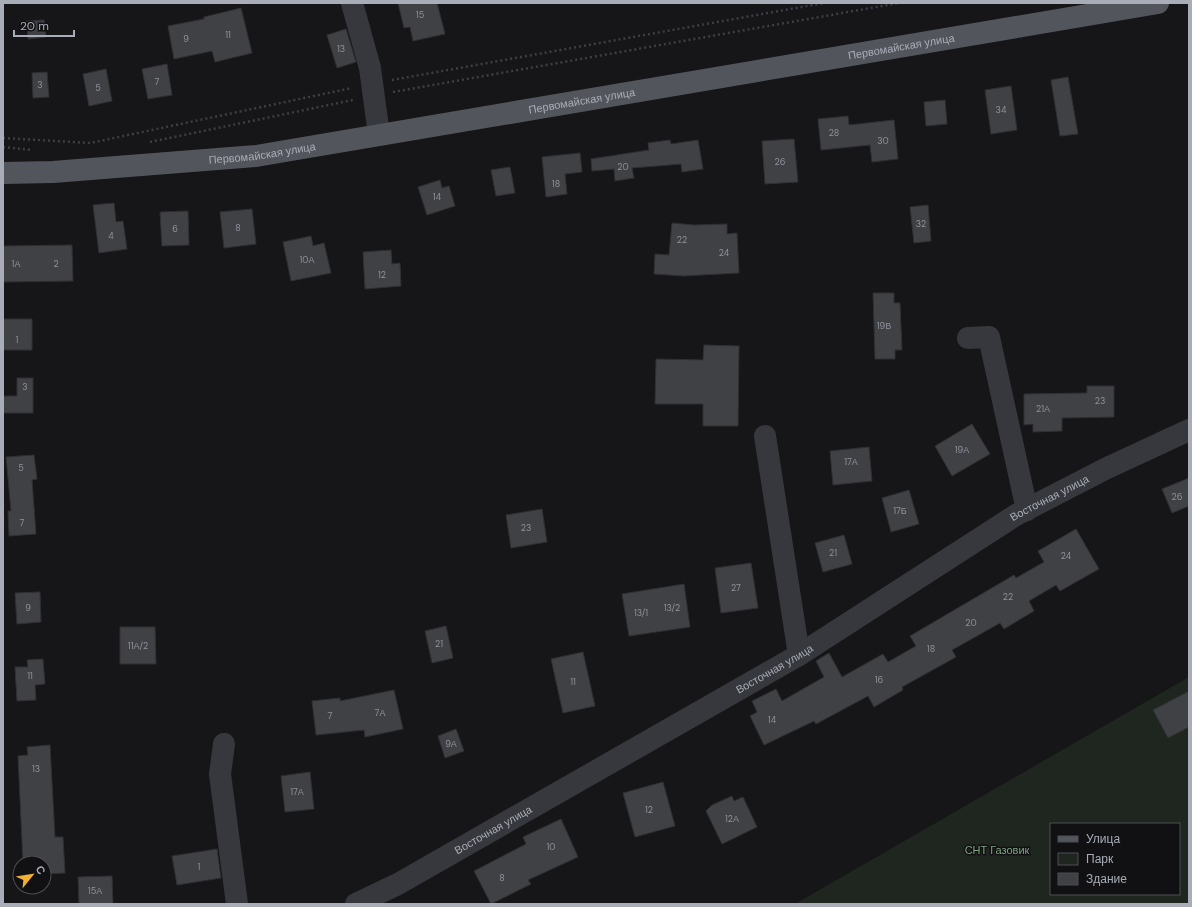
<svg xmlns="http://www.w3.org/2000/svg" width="1192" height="907" viewBox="0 0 1192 907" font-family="'DM Sans',sans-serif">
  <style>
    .green { fill: #1e261f; fill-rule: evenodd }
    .building { fill: #404145; stroke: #303034 }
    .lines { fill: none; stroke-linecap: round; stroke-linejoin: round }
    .path { stroke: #3d3f44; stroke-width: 2.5; stroke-dasharray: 2 3; stroke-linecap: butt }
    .minor { stroke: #37383d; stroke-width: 22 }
    .major { stroke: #53555c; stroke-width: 22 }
    .labels { text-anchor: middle; stroke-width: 3; stroke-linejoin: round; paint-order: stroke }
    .number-label { font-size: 9px; fill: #8e929b }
    .street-label { font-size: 11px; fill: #a8adb8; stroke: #111113 }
    .park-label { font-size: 11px; fill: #7fa381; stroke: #111113 }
  </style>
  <rect width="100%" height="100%" fill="#161618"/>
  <path class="green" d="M 1189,677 L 1189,904 L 795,904 ZM 1051,824 L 1179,824 L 1179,894 L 1051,894 Z"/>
  <path class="building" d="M 398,3 L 437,3 L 445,34 L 413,41 L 410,27 L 404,28 Z
    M 241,8 L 252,53 L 215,62 L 212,51 L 174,59 L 168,26 L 204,19 L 204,17 Z
    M 44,20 L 46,37 L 28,39 L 27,21 Z
    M 346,29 L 356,62 L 337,68 L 327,35 Z
    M 167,64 L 172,95 L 148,99 L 142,69 Z
    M 106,69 L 112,101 L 89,106 L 83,74 Z
    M 47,72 L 49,97 L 33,98 L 32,73 Z
    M 1068,77 L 1078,134 L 1060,136 L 1051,80 Z
    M 1011,86 L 1017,130 L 991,134 L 985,90 Z
    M 945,100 L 947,124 L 926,126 L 924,102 Z
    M 848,116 L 849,125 L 894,120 L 898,159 L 872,162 L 870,145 L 821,150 L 818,119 Z
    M 794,139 L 798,182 L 765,184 L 762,141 Z
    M 670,140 L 671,144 L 698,140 L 703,169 L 682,172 L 681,164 L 632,168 L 634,178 L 615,181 L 614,169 L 592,171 L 591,159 L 649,150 L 648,143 Z
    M 580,153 L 582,172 L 565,174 L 567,194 L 546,197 L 542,157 Z
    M 510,167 L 515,193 L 496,196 L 491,170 Z
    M 440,180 L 442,188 L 449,186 L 455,206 L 427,215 L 418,187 Z
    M 114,203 L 116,222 L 123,221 L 127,249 L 99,253 L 93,205 Z
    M 928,205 L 931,241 L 914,243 L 910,207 Z
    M 252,209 L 256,244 L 224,248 L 220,212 Z
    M 188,211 L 189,245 L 162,246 L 160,212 Z
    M 672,223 L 694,225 L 727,224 L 727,234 L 737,233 L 739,273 L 683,276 L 654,274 L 655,254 L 669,255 Z
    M 311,236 L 313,246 L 324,243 L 331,273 L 291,281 L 283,242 Z
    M 72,245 L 73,281 L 3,282 L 3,246 Z
    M 391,250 L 392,264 L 400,263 L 401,286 L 365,289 L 363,252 Z
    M 873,293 L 894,293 L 894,303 L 900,303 L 902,350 L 895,350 L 895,359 L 875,359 Z
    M 3,319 L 32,319 L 32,350 L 3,350 Z
    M 704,345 L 739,346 L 738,426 L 703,426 L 703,404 L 655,404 L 656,359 L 703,360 Z
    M 17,378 L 33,378 L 33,413 L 3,413 L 3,396 L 17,396 Z
    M 1087,386 L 1114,386 L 1114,417 L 1062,418 L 1062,431 L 1033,432 L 1033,424 L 1024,425 L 1024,394 L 1087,393 Z
    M 972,424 L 990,454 L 952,476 L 935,446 Z
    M 869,447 L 872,481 L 833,485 L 830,451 Z
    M 34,455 L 37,479 L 32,480 L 36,534 L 9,536 L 8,511 L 11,511 L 6,457 Z
    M 1189,478 L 1189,506 L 1172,513 L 1162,489 Z
    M 909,490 L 919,524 L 891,532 L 882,498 Z
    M 542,509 L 547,542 L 511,548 L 506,515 Z
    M 1076,529 L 1099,569 L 1060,591 L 1056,585 L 1029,601 L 1034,611 L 1004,629 L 1000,623 L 952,650 L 956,657 L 902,687 L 903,690 L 874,707 L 868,696 L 816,724 L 814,721 L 764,745 L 750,716 L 757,712 L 752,701 L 776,689 L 782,701 L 824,677 L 816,661 L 829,653 L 842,677 L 883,654 L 888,662 L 916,646 L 910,636 L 1014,575 L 1016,578 L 1044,562 L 1038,551 Z
    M 844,535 L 852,564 L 823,572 L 815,543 Z
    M 751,563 L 758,608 L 721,613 L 715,568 Z
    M 684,584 L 690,627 L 629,636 L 622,594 Z
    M 40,592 L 41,622 L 17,624 L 15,593 Z
    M 446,626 L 453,658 L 432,663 L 425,631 Z
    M 120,627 L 155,627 L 156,664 L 120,664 Z
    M 583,652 L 595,706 L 563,713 L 551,659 Z
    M 43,659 L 45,684 L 35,685 L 36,700 L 17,701 L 15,667 L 28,667 L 27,660 Z
    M 394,690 L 403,729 L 365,737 L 364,730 L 316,735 L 312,701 L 340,698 L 340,701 Z
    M 1189,691 L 1189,727 L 1168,738 L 1153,710 Z
    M 456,729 L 464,751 L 445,758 L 438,736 Z
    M 50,745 L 55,837 L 63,837 L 65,873 L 44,874 L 44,863 L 23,863 L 18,756 L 28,755 L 27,747 Z
    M 310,772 L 314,809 L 285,812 L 281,776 Z
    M 663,782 L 675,826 L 635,837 L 623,793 Z
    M 732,796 L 734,801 L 743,797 L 757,827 L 722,844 L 706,811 L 712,805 Z
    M 561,819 L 578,857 L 528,880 L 531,884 L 491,904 L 474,871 L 526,844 L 523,837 Z
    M 217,849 L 221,878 L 177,885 L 172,856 Z
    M 112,876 L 113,904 L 79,904 L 78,877 Z"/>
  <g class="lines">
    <path class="path" d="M 392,80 L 824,3
      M 393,92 L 899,3
      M 3,138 L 90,143 L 352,88
      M 150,142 L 353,100
      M 3,147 L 32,150"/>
    <g class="minor">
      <path d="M 352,3 L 370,68 L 379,135"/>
      <path d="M 968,338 L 989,337 L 1027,510"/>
      <path d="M 765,436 L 799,655"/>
      <path d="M 224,744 L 220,774 L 237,904"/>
      <path id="s1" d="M 356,904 L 398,884 L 799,655 L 1016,515 L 1105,469 L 1189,430"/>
    </g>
    <path class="major" id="s2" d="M 3,173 L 53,172 L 256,156 L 1158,3"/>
  </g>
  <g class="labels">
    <g class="number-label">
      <text x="420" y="18">15</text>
      <text x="228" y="38">11</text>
      <text x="186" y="42">9</text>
      <text x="341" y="52">13</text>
      <text x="157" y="85">7</text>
      <text x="40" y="88">3</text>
      <text x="98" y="91">5</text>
      <text x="1001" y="113">34</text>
      <text x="834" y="136">28</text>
      <text x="883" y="144">30</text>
      <text x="780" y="165">26</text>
      <text x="623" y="170">20</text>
      <text x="556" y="187">18</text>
      <text x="437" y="200">14</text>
      <text x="921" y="227">32</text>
      <text x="238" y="231">8</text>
      <text x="175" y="232">6</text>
      <text x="111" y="239">4</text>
      <text x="682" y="243">22</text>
      <text x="724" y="256">24</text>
      <text x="307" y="263">10А</text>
      <text x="16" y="267">1А</text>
      <text x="56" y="267">2</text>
      <text x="382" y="278">12</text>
      <text x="884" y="329">19В</text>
      <text x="17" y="343">1</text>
      <text x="25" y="390">3</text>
      <text x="1100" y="404">23</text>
      <text x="1043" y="412">21А</text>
      <text x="962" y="453">19А</text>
      <text x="851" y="465">17А</text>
      <text x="21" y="471">5</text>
      <text x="1177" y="500">26</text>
      <text x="900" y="514">17Б</text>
      <text x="22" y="526">7</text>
      <text x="526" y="531">23</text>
      <text x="833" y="556">21</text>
      <text x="1066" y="559">24</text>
      <text x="736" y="591">27</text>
      <text x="1008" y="600">22</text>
      <text x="28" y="611">9</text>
      <text x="672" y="611">13/2</text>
      <text x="641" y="616">13/1</text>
      <text x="971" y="626">20</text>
      <text x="439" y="647">21</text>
      <text x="138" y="649">11А/2</text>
      <text x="931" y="652">18</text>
      <text x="30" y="679">11</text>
      <text x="879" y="683">16</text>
      <text x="573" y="685">11</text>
      <text x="380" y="716">7А</text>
      <text x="330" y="719">7</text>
      <text x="772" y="723">14</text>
      <text x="451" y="747">9А</text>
      <text x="36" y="772">13</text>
      <text x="297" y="795">17А</text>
      <text x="649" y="813">12</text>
      <text x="732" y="822">12А</text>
      <text x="551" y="850">10</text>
      <text x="199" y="870">1</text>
      <text x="502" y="881">8</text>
      <text x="95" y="894">15А</text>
    </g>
    <g class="street-label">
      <text dy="4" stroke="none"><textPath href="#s2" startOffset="908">Первомайская улица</textPath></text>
      <text dy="4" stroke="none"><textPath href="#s2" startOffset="584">Первомайская улица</textPath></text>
      <text dy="4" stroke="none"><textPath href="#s2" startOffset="260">Первомайская улица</textPath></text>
      <text dy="4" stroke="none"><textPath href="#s1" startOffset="804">Восточная улица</textPath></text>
      <text dy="4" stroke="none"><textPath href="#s1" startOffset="480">Восточная улица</textPath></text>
      <text dy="4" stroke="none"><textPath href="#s1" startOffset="156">Восточная улица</textPath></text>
    </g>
    <g class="park-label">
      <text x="997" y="854">СНТ Газовик</text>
    </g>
  </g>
  <rect width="1192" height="907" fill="none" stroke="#a8adb8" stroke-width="8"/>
  <rect x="1050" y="823" width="130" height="72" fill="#111113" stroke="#4d4f55"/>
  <rect x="1058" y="836" width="20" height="6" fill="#53555c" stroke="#4d4f55"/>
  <text x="1086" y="843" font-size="12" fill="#a8adb8">Улица</text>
  <rect x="1058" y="853" width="20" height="12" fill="#1e261f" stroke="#4d4f55"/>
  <text x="1086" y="863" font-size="12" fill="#a8adb8">Парк</text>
  <rect x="1058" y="873" width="20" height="12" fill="#404145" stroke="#4d4f55"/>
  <text x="1086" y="883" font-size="12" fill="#a8adb8">Здание</text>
  <g transform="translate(32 875) rotate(60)"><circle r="19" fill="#111113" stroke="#4d4f55"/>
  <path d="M0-3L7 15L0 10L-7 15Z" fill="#f2b134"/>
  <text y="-6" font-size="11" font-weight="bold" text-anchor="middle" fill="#a8adb8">С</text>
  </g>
  <path d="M14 30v6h60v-6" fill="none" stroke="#a8adb8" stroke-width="2"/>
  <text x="20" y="30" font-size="12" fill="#a8adb8" stroke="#111113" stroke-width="3" paint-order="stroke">20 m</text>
</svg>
